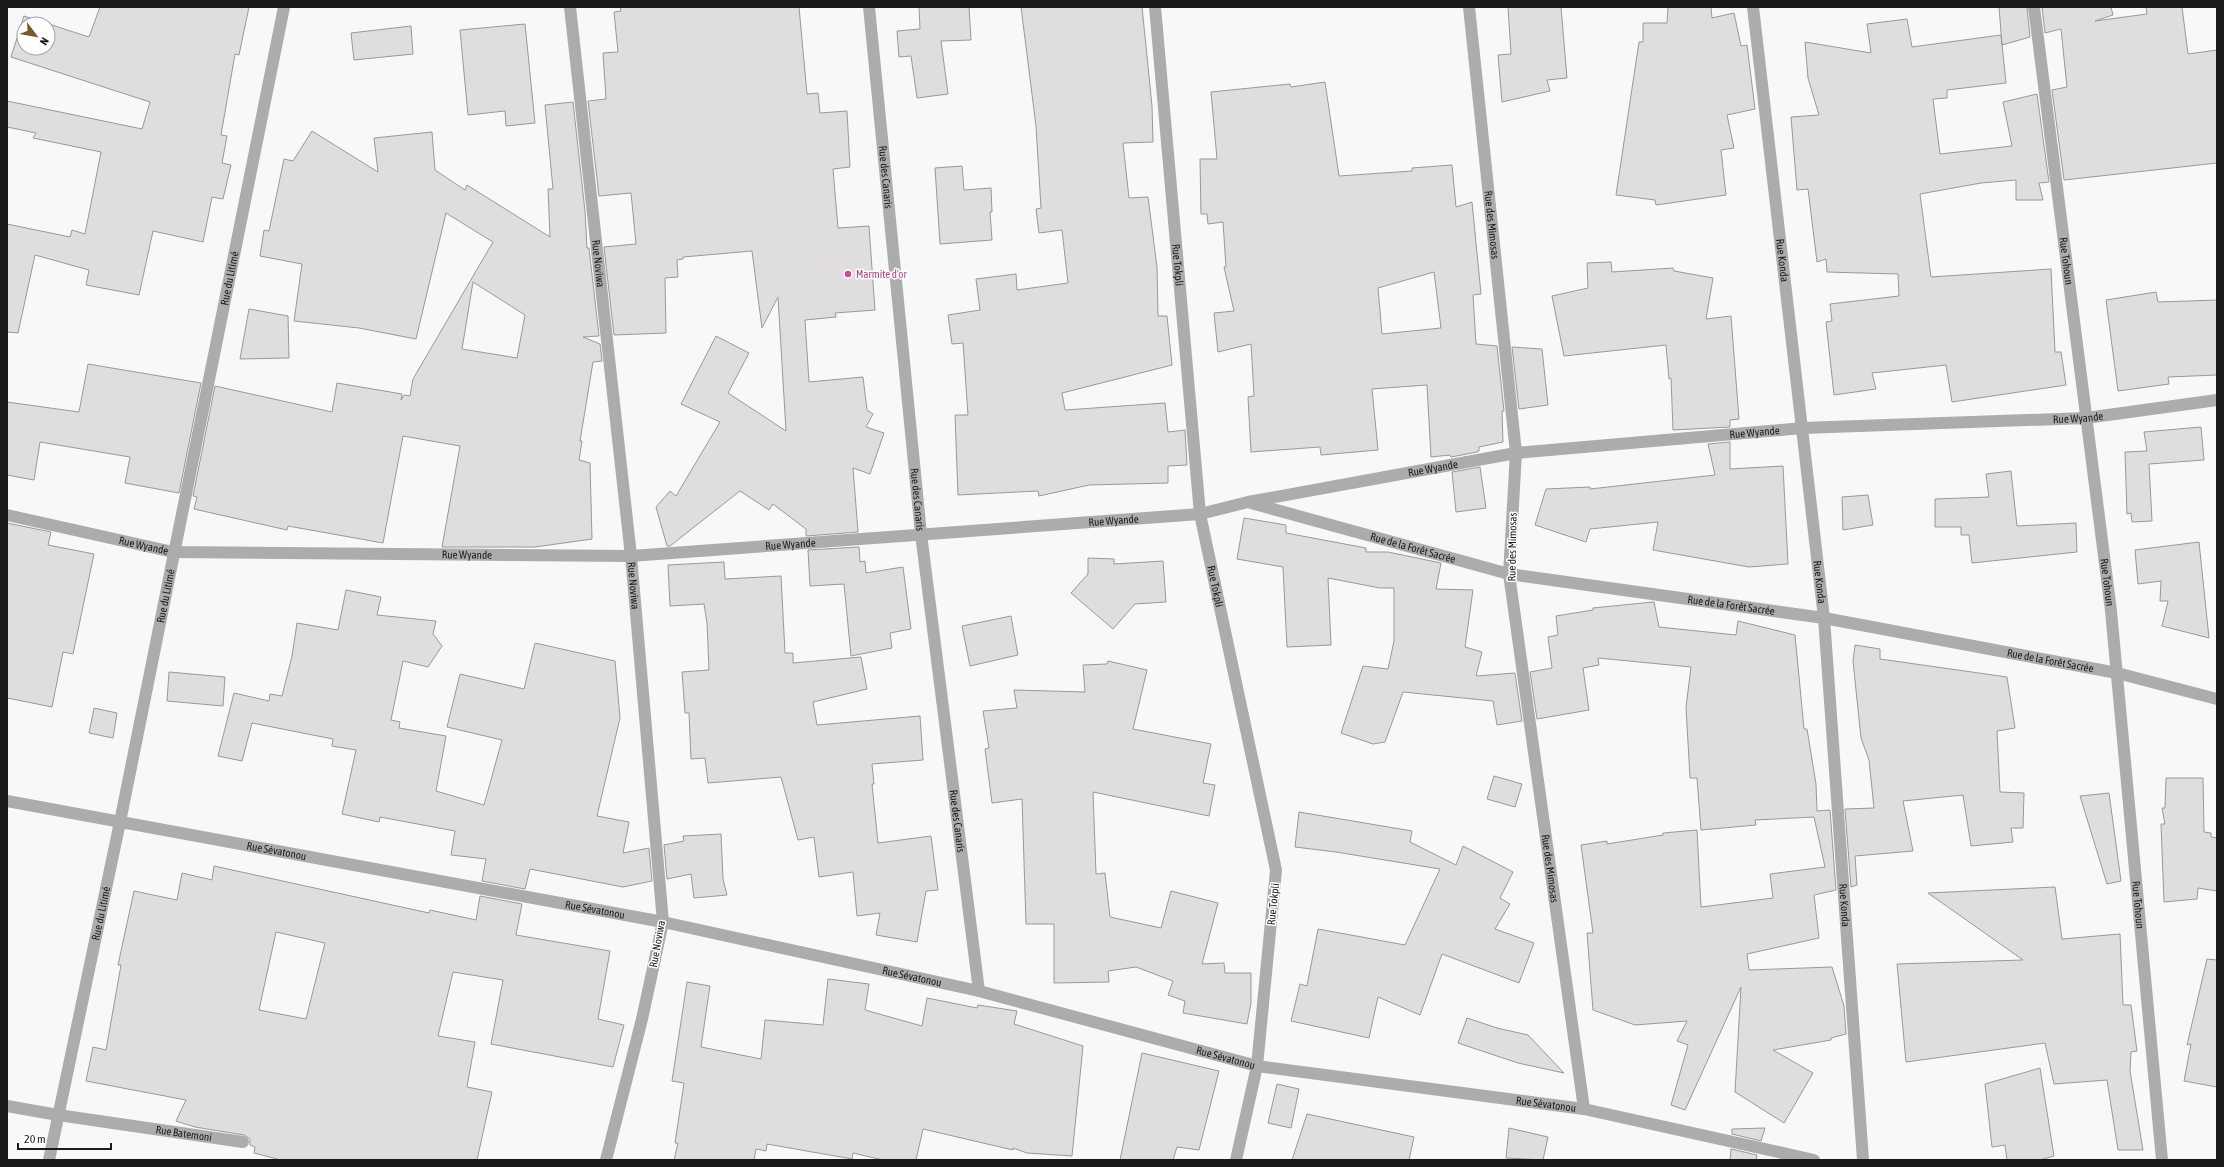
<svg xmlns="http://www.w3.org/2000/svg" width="2224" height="1167" viewBox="0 0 2224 1167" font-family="'Asap Condensed',sans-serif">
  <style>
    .building { fill: #dfddde; stroke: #9a9899; fill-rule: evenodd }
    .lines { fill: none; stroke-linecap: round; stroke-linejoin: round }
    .street { stroke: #acacab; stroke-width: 12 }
    .hotel-dot { fill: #d1479c; stroke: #fff; stroke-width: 1.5 }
    .labels { text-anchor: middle; stroke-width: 3; stroke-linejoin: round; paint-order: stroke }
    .street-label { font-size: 11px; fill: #1b1b1c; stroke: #fff }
    .hotel-label { font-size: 11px; fill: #b23c85; stroke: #fff; text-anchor: start }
  </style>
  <rect width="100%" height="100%" fill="#f7f8fa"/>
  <path class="building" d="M 100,7 L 249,7 L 239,55 L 235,54 L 221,135 L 227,136 L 222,163 L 231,165 L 223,199 L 212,197 L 203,242 L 153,231 L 139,295 L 86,285 L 89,270 L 35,255 L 18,333 L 7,332 L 7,224 L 70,237 L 72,230 L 85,234 L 101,152 L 33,138 L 36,133 L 7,127 L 7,101 L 142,129 L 150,102 L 11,57 L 24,16 L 89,37 ZM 24,24 L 48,24 L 48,48 L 24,48 Z
    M 620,7 L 799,7 L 807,94 L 818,93 L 820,113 L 847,111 L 850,167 L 833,169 L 838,228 L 869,226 L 875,310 L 835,313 L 836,317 L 805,320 L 809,382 L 863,377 L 867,410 L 873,414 L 866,427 L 884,433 L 870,474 L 853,468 L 858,532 L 806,536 L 806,529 L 773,504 L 769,510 L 740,491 L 670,546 L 667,546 L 656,507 L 670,491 L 676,496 L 720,422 L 681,404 L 716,336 L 749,353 L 728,393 L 786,431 L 778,297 L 762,328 L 752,251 L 683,257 L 683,259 L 677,260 L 678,277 L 665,278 L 666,333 L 614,335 L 604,247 L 636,244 L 631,193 L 599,196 L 588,101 L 606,99 L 603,53 L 618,52 L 614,12 L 621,11 Z
    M 919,7 L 969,7 L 971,40 L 941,41 L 948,94 L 917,98 L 911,56 L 899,57 L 897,31 L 920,29 Z
    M 1021,7 L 1142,7 L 1152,106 L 1153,142 L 1123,143 L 1129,198 L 1148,197 L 1157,267 L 1158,316 L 1167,316 L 1172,365 L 1062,393 L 1065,410 L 1165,403 L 1168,432 L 1185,430 L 1187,465 L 1168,466 L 1168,483 L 1089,485 L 1039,496 L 1038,491 L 958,495 L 955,415 L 968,415 L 963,343 L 952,344 L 948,315 L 980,310 L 976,279 L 1016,274 L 1017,290 L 1068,283 L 1062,230 L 1039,233 L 1036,209 L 1041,208 L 1036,126 Z
    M 1508,7 L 1561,7 L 1567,78 L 1547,80 L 1550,91 L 1502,102 L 1498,55 L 1511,54 Z
    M 1668,7 L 1711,7 L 1712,18 L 1734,13 L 1741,46 L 1747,45 L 1755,109 L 1727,115 L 1734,148 L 1721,150 L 1726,195 L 1656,205 L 1655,200 L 1616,195 L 1639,42 L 1643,42 L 1643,23 L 1667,23 Z
    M 1999,7 L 2027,7 L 2030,37 L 2002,45 Z
    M 2042,7 L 2111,7 L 2113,15 L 2095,21 L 2147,14 L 2146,7 L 2182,7 L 2188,54 L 2217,50 L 2217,163 L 2064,180 L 2052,90 L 2067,87 L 2061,29 L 2045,33 Z
    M 1907,19 L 1912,47 L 2001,35 L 2006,83 L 1947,90 L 1947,98 L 1933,99 L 1940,154 L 2012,146 L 2003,102 L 2037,94 L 2049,182 L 2039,183 L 2043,200 L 2016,200 L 2016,180 L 1981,183 L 1920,194 L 1931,277 L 2051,269 L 2055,352 L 2061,352 L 2066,385 L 1952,402 L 1946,365 L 1872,373 L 1876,389 L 1834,395 L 1826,322 L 1832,321 L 1830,304 L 1899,296 L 1898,274 L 1827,272 L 1826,259 L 1817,262 L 1808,189 L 1797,190 L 1791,117 L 1819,115 L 1808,78 L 1805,42 L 1871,53 L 1867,24 Z
    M 525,24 L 535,123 L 506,126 L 505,111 L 468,115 L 460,30 Z
    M 411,26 L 413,54 L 354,60 L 351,33 Z
    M 1325,82 L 1339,176 L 1412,171 L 1412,168 L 1452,165 L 1456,207 L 1472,202 L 1481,294 L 1473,295 L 1476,344 L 1497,346 L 1504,411 L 1502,411 L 1503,442 L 1479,447 L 1479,451 L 1477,452 L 1451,457 L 1450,455 L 1431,457 L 1427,385 L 1372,389 L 1378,450 L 1321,455 L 1320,447 L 1251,452 L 1248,397 L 1254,396 L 1251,344 L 1218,352 L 1214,313 L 1234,311 L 1224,267 L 1226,267 L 1223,222 L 1208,224 L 1207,214 L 1201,214 L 1200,159 L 1217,159 L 1211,92 L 1290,84 L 1291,87 ZM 1434,272 L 1441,328 L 1382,334 L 1378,288 Z
    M 573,102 L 585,211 L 587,248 L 589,248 L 599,336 L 583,337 L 600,344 L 602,361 L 593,362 L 580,441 L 582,441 L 579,460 L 590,463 L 592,539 L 535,547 L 442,547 L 460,446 L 403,436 L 383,543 L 288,526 L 287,530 L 194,509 L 197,497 L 193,496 L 215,386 L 332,412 L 337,383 L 402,394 L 401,400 L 404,395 L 410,396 L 413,379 L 493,242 L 446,213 L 416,339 L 359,328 L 294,321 L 302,264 L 260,256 L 264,230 L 269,231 L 284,159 L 293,161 L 312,131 L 378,172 L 374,138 L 432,132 L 435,170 L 465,190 L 467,185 L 550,237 L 548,189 L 553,189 L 545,105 ZM 473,282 L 525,315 L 517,358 L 462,349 Z
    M 962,166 L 964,190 L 991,188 L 992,212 L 990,212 L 992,240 L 940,244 L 935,168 Z
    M 1611,262 L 1612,272 L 1673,268 L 1674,271 L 1713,278 L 1706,319 L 1731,316 L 1739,419 L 1730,420 L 1730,427 L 1673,430 L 1671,378 L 1669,379 L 1666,345 L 1564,356 L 1552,296 L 1588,288 L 1587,263 Z
    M 2156,292 L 2158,302 L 2217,300 L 2217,375 L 2168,377 L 2169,384 L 2118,391 L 2106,300 Z
    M 249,309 L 288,316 L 289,358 L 240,359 Z
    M 1512,347 L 1542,349 L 1548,405 L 1519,409 Z
    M 88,364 L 201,383 L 179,493 L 125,483 L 130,457 L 40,442 L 34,480 L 7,475 L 7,402 L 79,412 Z
    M 2201,427 L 2204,460 L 2149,464 L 2152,521 L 2132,522 L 2131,513 L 2127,514 L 2125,452 L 2147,451 L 2144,432 Z
    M 1730,442 L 1730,469 L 1783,466 L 1788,564 L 1749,567 L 1653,550 L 1658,522 L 1590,529 L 1586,542 L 1535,525 L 1546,489 L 1590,487 L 1590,489 L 1715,475 L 1708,444 Z
    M 1480,467 L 1486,508 L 1456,512 L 1452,472 Z
    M 2011,471 L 2017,526 L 2076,523 L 2077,552 L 1972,563 L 1969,535 L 1961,535 L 1961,527 L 1935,527 L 1935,499 L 1989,497 L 1986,474 Z
    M 1868,495 L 1873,525 L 1843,530 L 1842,497 Z
    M 1244,518 L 1286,525 L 1286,533 L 1366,548 L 1366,552 L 1388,552 L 1441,563 L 1436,589 L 1473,590 L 1465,647 L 1482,652 L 1476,676 L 1515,673 L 1522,721 L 1497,725 L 1493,701 L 1403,692 L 1385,742 L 1373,744 L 1341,733 L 1363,666 L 1388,669 L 1394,641 L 1394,588 L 1380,588 L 1328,578 L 1331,645 L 1287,647 L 1283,567 L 1237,559 Z
    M 7,523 L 51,532 L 48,545 L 94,554 L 73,654 L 63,652 L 52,707 L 7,698 Z
    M 2199,542 L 2209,638 L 2162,626 L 2168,601 L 2160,601 L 2161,581 L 2138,584 L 2135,550 Z
    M 859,547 L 860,562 L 865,561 L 866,573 L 903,567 L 911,629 L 890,633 L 892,648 L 851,656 L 844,584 L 810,586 L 808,550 Z
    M 1088,558 L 1114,559 L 1114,564 L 1163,561 L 1166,602 L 1135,604 L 1113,629 L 1071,593 L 1088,574 Z
    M 724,562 L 725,579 L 781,576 L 785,653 L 793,653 L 793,663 L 861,657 L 867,689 L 813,702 L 817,725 L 920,716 L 923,760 L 872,764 L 874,784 L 872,784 L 878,843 L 931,836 L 938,890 L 926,891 L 917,942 L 876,935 L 880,913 L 857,916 L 853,872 L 819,877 L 814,837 L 798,840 L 781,777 L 708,783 L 705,758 L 691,759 L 689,713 L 685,713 L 682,672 L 709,670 L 707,623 L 704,604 L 670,606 L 668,565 Z
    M 346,590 L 381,597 L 377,615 L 436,621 L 433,634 L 442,646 L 428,667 L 403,661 L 391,720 L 400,722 L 399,728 L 446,736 L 436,791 L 484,805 L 502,740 L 447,727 L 460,674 L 524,689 L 535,643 L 615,661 L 620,718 L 597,816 L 629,822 L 623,853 L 649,848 L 652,881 L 623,887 L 530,869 L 525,889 L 482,881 L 486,859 L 451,855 L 455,831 L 380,817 L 379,822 L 342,814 L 356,750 L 332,746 L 333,739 L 252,723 L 242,761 L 218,756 L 234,693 L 269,701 L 270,694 L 282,696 L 292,656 L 297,623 L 338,630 Z
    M 1653,602 L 1654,602 L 1659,627 L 1736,635 L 1738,621 L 1795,635 L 1804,729 L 1807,729 L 1816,784 L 1817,811 L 1830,810 L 1836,890 L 1814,895 L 1819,938 L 1747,954 L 1749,970 L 1832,967 L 1844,1006 L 1846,1034 L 1831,1038 L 1831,1040 L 1773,1050 L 1813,1073 L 1784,1123 L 1735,1092 L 1741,987 L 1685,1110 L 1671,1105 L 1688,1045 L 1677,1041 L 1687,1021 L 1635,1025 L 1593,1010 L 1587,933 L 1593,933 L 1581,845 L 1607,841 L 1607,844 L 1663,835 L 1663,833 L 1697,830 L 1701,907 L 1773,898 L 1770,874 L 1825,867 L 1814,817 L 1755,820 L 1756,825 L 1701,830 L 1697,778 L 1690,778 L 1686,707 L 1691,667 L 1598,658 L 1599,665 L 1583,668 L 1589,710 L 1537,719 L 1530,672 L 1552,668 L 1548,637 L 1558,635 L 1556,616 L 1593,610 L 1593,608 Z
    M 1011,616 L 1018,655 L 970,666 L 962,626 Z
    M 1855,645 L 1880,649 L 1880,659 L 2007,677 L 2015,728 L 1997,731 L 2000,792 L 2024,793 L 2023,828 L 2011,828 L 2013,842 L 1971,846 L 1963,795 L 1903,801 L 1913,851 L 1855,856 L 1857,885 L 1851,887 L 1845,809 L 1874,808 L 1869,760 L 1861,738 L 1853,661 Z
    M 1108,661 L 1147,670 L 1133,729 L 1211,744 L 1203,783 L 1215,785 L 1209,816 L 1093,792 L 1096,874 L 1105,873 L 1110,917 L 1161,928 L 1171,891 L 1218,903 L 1202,964 L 1224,963 L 1225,973 L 1251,973 L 1251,1003 L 1247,1024 L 1183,1013 L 1185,1001 L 1168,995 L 1173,981 L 1136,967 L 1108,971 L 1109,982 L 1054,983 L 1054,924 L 1026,924 L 1022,799 L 992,803 L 985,749 L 989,748 L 983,711 L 1017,708 L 1014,690 L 1085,692 L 1083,665 L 1107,664 Z
    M 169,672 L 225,677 L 223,706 L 167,701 Z
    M 94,708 L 117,713 L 113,738 L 89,733 Z
    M 1494,776 L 1522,784 L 1515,807 L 1487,799 Z
    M 2166,778 L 2203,778 L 2204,832 L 2211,833 L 2211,837 L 2217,838 L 2217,891 L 2198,888 L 2197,899 L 2164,902 L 2161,824 L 2165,824 L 2162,808 L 2165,808 Z
    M 2109,793 L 2121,881 L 2107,884 L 2080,796 Z
    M 1299,812 L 1412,831 L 1410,842 L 1456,865 L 1463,846 L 1513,872 L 1500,898 L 1510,904 L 1495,929 L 1534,943 L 1519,983 L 1442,954 L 1420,1015 L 1378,997 L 1369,1038 L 1291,1021 L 1300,984 L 1307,986 L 1318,929 L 1405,945 L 1440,869 L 1336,852 L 1295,847 Z
    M 721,834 L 723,879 L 727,895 L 694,898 L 691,874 L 667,879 L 664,845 L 684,841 L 683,836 Z
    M 214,866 L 429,913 L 430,910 L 476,920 L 480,896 L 522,904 L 516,935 L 610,951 L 598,1019 L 624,1025 L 613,1067 L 491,1044 L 503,980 L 453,972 L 438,1036 L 475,1042 L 467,1087 L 492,1092 L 477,1160 L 281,1160 L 254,1153 L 255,1147 L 250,1145 L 250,1139 L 244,1135 L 195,1127 L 176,1121 L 186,1100 L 86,1081 L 93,1047 L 106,1050 L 121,965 L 118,965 L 134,891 L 177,900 L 182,873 L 212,880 ZM 276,932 L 325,943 L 306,1019 L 259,1010 Z
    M 2055,887 L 2062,939 L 2120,934 L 2123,1005 L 2131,1005 L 2137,1051 L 2131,1052 L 2130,1071 L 2143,1150 L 2118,1150 L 2107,1080 L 2054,1084 L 2045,1043 L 1906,1062 L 1897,964 L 2023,960 L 1928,893 Z
    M 2207,959 L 2217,960 L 2217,1087 L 2184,1081 L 2191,1044 L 2187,1045 Z
    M 828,979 L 869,984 L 865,1010 L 922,1026 L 927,998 L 977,1008 L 978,1005 L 1017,1011 L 1014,1024 L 1083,1046 L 1072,1156 L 1027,1153 L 1013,1148 L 1013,1150 L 923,1129 L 916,1160 L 883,1160 L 853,1153 L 852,1159 L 767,1144 L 766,1151 L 756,1149 L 754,1160 L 674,1160 L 678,1143 L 675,1143 L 684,1083 L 672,1081 L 687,982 L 710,986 L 701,1047 L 761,1059 L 765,1020 L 823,1025 Z
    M 1467,1018 L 1497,1028 L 1528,1035 L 1564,1073 L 1518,1063 L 1458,1043 Z
    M 1142,1053 L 1219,1071 L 1199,1150 L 1177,1147 L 1173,1160 L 1120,1160 Z
    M 2040,1068 L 2054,1156 L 2040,1160 L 2007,1160 L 2005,1145 L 1992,1147 L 1985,1084 Z
    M 1277,1084 L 1299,1089 L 1291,1128 L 1268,1123 Z
    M 1307,1114 L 1414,1137 L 1409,1160 L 1292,1160 Z
    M 1509,1128 L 1548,1137 L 1543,1160 L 1506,1158 Z
    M 1765,1128 L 1761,1141 L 1732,1134 L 1732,1129 Z
    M 1731,1149 L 1757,1155 L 1756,1160 L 1730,1160 Z"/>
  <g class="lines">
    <g class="street">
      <path id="s1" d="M 570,7 L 631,556 L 663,922 L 642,1019 L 606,1160"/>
      <path id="s2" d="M 869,7 L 921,534 L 979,991"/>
      <path id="s3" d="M 1155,7 L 1200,514 L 1276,870 L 1257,1066 L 1236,1160"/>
      <path id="s4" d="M 1469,7 L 1516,453 L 1509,574 L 1584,1109"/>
      <path id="s5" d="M 1753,7 L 1824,618 L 1863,1160"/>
      <path id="s6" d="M 2034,7 L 2111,611 L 2162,1160"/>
      <path id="s7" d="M 1251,503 L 1509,574 L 1824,618 L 2117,673 L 2217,699"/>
      <path id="s8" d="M 7,515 L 173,552 L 631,556 L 1200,514 L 1248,502 L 1516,453 L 1803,428 L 2086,418 L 2217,400"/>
      <path id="s9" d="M 7,801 L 663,922 L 979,991 L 1257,1066 L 1584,1109 L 1814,1160"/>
      <path id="s10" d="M 7,1106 L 58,1115 L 243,1142"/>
      <path id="s11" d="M 49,1160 L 120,822 L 284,7"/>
    </g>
  </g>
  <circle class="hotel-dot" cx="848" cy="274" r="4"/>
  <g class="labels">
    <g class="street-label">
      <text dy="4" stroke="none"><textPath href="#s2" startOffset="171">Rue des Canaris</textPath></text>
      <text dy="4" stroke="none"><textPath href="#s4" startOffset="219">Rue des Mimosas</textPath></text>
      <text dy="4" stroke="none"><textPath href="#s5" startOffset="255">Rue Konda</textPath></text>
      <text dy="4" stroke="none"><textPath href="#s6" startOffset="256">Rue Tohoun</textPath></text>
      <text dy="4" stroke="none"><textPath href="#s1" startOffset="258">Rue Noviwa</textPath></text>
      <text dy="4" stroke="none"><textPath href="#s3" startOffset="259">Rue Tokpli</textPath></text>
      <text dy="4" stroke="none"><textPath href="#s11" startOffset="900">Rue du Litimé</textPath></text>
      <text dy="4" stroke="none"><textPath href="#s8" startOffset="2084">Rue Wyande</textPath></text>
      <text dy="4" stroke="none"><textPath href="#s8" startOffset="1760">Rue Wyande</textPath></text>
      <text dy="4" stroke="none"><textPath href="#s8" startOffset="1436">Rue Wyande</textPath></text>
      <text dy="4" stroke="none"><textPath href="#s2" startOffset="495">Rue des Canaris</textPath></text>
      <text dy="4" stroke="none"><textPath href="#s8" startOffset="1112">Rue Wyande</textPath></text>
      <text dy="4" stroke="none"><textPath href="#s8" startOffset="788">Rue Wyande</textPath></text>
      <text dy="4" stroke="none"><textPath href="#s8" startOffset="140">Rue Wyande</textPath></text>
      <text transform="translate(1512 547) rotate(-89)" y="4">Rue des Mimosas</text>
      <text dy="4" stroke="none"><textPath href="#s7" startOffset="168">Rue de la Forêt Sacrée</textPath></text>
      <text dy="4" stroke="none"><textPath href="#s8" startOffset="464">Rue Wyande</textPath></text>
      <text dy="4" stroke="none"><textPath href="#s5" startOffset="579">Rue Konda</textPath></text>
      <text dy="4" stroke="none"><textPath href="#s6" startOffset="580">Rue Tohoun</textPath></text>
      <text dy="4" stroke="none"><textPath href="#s1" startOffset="582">Rue Noviwa</textPath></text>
      <text dy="4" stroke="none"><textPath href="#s3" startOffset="583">Rue Tokpli</textPath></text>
      <text dy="4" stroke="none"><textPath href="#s11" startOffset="576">Rue du Litimé</textPath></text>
      <text dy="4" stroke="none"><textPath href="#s7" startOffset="492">Rue de la Forêt Sacrée</textPath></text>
      <text dy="4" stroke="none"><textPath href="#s7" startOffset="816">Rue de la Forêt Sacrée</textPath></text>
      <text dy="4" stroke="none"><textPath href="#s2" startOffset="819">Rue des Canaris</textPath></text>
      <text dy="4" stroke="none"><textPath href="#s9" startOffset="274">Rue Sévatonou</textPath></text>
      <text dy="4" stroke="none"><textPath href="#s4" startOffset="867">Rue des Mimosas</textPath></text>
      <text transform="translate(1273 904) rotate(-84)" y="4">Rue Tokpli</text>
      <text dy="4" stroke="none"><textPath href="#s5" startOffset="903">Rue Konda</textPath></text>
      <text dy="4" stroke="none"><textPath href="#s6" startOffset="904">Rue Tohoun</textPath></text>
      <text dy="4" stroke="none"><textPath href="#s9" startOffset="598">Rue Sévatonou</textPath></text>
      <text dy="4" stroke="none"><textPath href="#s11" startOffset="252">Rue du Litimé</textPath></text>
      <text transform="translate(657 944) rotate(-80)" y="4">Rue Noviwa</text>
      <text dy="4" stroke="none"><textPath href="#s9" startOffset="922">Rue Sévatonou</textPath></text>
      <text dy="4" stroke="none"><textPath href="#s9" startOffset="1246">Rue Sévatonou</textPath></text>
      <text dy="4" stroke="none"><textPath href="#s9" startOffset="1570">Rue Sévatonou</textPath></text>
      <text dy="4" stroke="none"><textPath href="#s10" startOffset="179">Rue Batemoni</textPath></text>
    </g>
    <g class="hotel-label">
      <text x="856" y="278">Marmite d'or</text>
    </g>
  </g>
  <rect width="2224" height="1167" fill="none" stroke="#1b1b1c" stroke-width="16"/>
  <g transform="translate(36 36) rotate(122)"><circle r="19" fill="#ffffff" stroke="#a4a4a4"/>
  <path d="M0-3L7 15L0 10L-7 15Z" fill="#755a2c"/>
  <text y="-6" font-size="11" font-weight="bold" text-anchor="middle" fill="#1b1b1c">N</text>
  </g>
  <path d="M18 1143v6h93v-6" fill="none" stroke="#1b1b1c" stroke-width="2"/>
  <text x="24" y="1143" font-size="12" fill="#1b1b1c" stroke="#ffffff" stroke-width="3" paint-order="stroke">20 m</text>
</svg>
